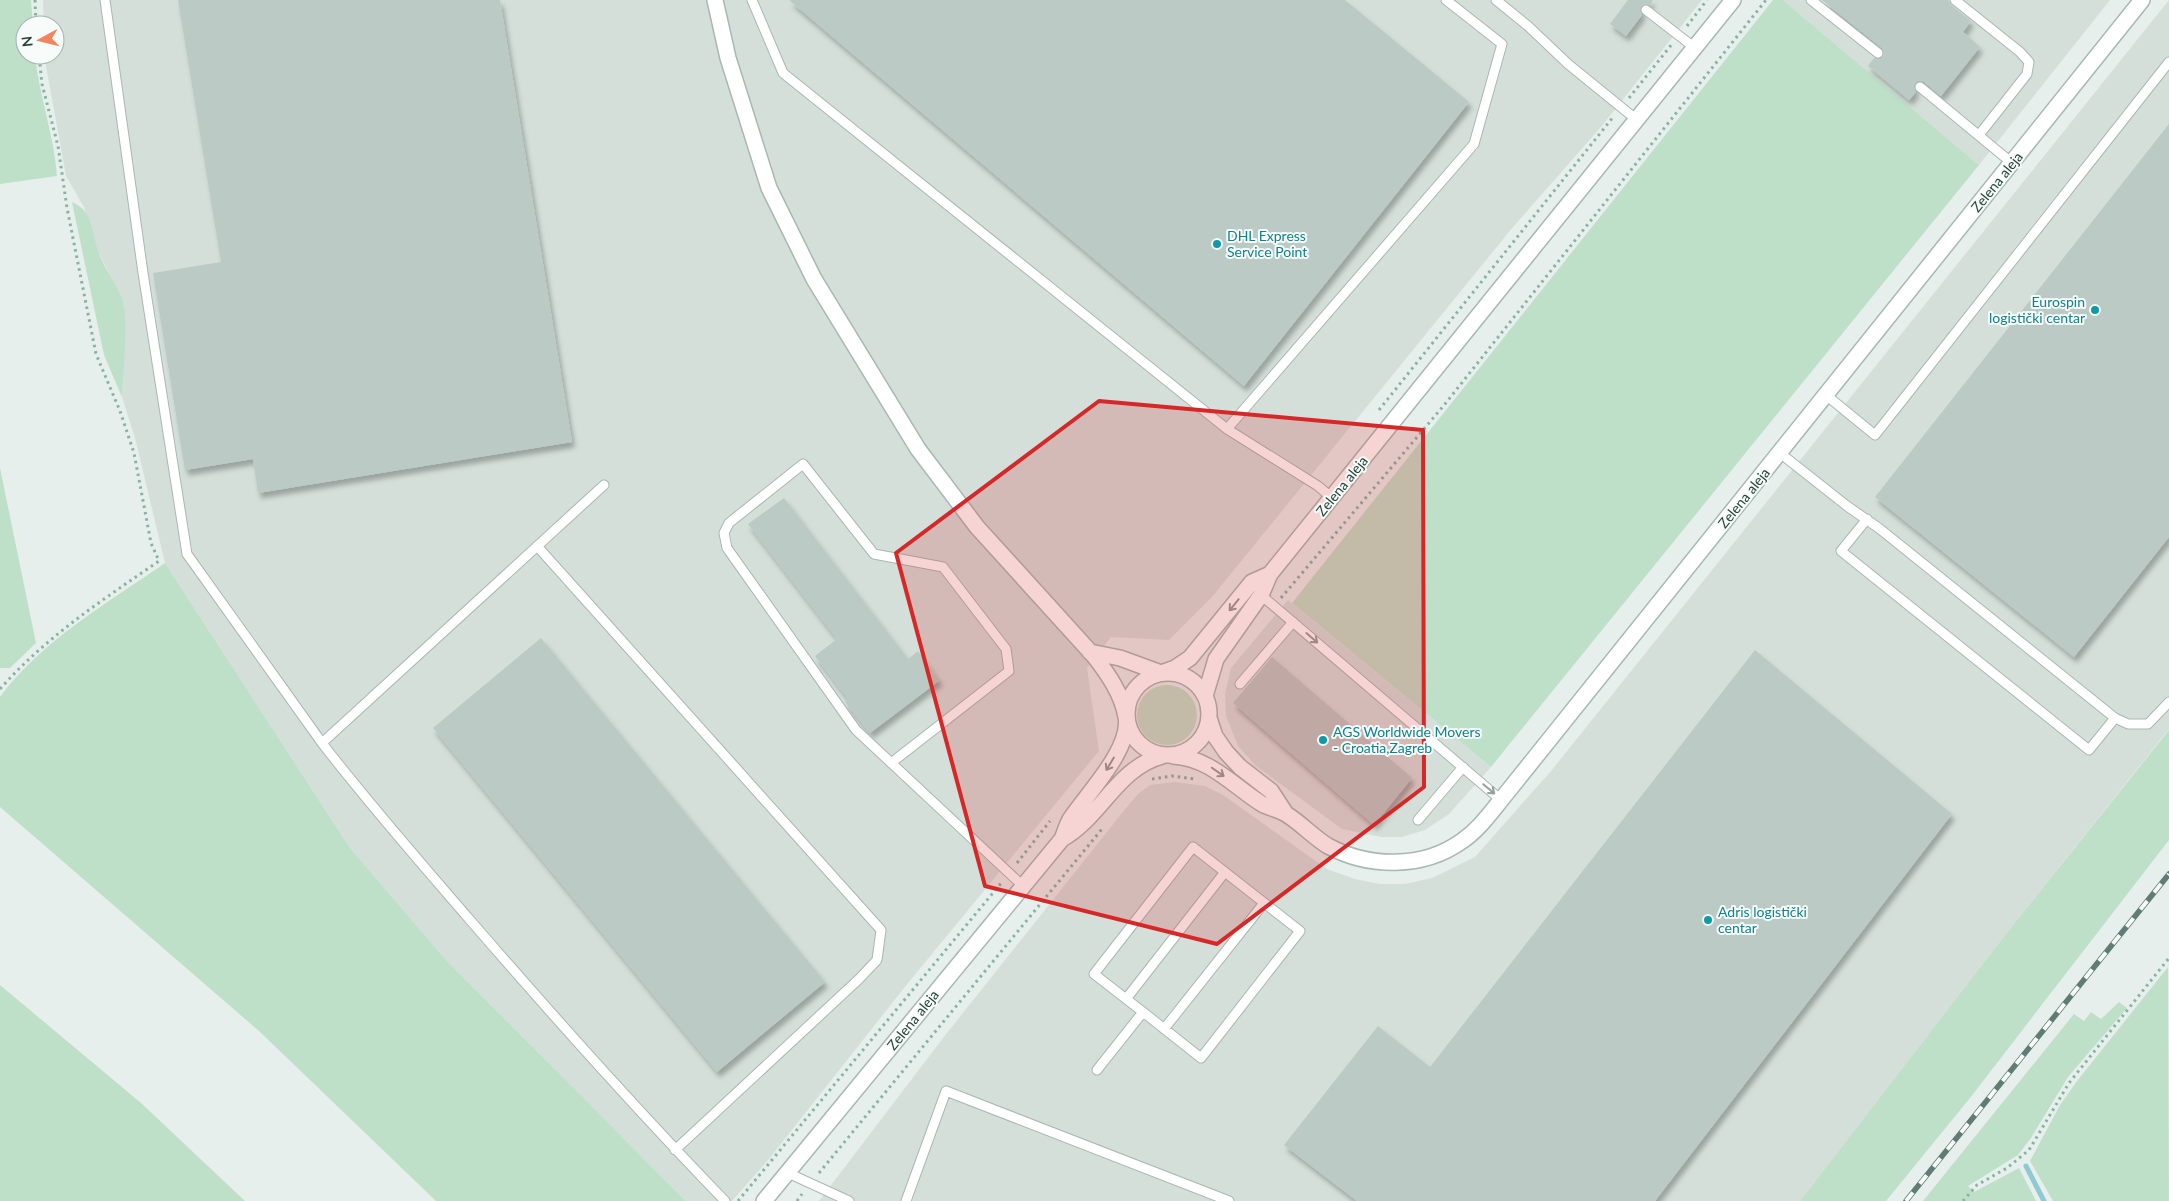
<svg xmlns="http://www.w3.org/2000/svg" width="2169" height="1201" viewBox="0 0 2169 1201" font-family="Lato,sans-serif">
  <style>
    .built { fill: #d4dfda }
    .green { fill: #bfe0c8 }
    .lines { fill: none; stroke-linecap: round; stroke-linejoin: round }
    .stream { stroke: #8ec9d4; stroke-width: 5 }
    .building { fill: #bbcac4; filter: url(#shadow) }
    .service-casing { stroke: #a8b8b2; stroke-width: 11 }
    .minor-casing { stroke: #a8b8b2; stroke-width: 18 }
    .path { stroke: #86b3a5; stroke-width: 3; stroke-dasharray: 2.5 4; stroke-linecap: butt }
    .service { stroke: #fff; stroke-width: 9 }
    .minor { stroke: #fff; stroke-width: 15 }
    .rail-casing { stroke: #5f7d75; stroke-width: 5.5 }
    .rail { stroke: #f7fbf9; stroke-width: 4; stroke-dasharray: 11; stroke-linecap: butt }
    .oneway { stroke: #92a09c }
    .marked { fill: #d62828; fill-opacity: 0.2; stroke: #d62828; stroke-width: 4; stroke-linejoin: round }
    .culture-dot { fill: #0f9aa8; stroke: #f7fbf9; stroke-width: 2 }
    .labels { text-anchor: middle; stroke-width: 4; stroke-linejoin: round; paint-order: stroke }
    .street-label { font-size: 14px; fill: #24423a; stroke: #f7fbf9 }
    .culture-label { font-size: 14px; fill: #0d838f; stroke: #f7fbf9; text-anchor: start }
  </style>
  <defs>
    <filter id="shadow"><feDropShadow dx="3" dy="5.5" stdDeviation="2.5" flood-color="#0004"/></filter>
  </defs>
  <rect width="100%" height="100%" fill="#e6efeb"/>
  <path class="built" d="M 43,0 L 1702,0 L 1601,127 L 1513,227 L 1212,597 L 1169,640 L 1111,637 L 1087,668 L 1099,751 L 908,983 L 769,1159 L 732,1201 L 686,1201 L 447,961 L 350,848 L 165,563 L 135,438 L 122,397 L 124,344 L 122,299 L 98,251 L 84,207 L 66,176 L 46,66 L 46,55 L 55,55 L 55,25 L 44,25 Z
    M 1783,0 L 2110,0 L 1979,165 Z
    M 2169,0 L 2169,729 L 2005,935 L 1800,1201 L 819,1201 L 943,1038 L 1126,808 L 1138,794 L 1150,785 L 1175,782 L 1205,786 L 1223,795 L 1327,869 L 1355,879 L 1380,884 L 1405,884 L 1432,878 L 1475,857 L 1551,771 Z
    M 1288,600 L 1491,767 L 1449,814 L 1425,830 L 1402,837 L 1381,837 L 1342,829 L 1256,766 L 1238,746 L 1226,716 L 1225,694 L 1231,668 Z"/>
  <path class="green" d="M 0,0 L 31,0 L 33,25 L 25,25 L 25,55 L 35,55 C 39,96 54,134 57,176 L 0,184 Z
    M 1773,0 L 1783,0 L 1979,165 L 1491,767 L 1292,603 Z
    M 72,202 C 93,211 91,229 98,250 C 103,267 115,281 122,298 C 129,316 123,375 122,397 L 104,355 Z
    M 0,468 L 36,643 L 10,668 L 0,668 Z
    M 165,563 L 350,848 L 447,961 L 686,1201 L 436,1201 L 259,1031 L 0,807 L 0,697 C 42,640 108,603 165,563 Z
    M1137 715a30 30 0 1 1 60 0a30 30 0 1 1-60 0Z
    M 2169,730 L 2169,840 L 1970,1098 L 1886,1201 L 1800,1201 L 2005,935 Z
    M 2168,967 L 2169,1201 L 2053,1201 L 2030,1161 L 2060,1105 L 2077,1081 Z
    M 0,985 L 141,1103 L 245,1201 L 0,1201 Z
    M 2119,1002 L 2127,1008 L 2068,1077 L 2031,1138 L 2018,1155 L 1968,1186 L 1974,1192 L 2019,1168 L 2036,1201 L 1923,1201 L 2074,1014 L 2084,1021 L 2091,1012 L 2101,1019 Z"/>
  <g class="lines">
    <path class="stream" d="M 2026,1166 L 2044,1201"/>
  </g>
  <path class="building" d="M 178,0 L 500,0 L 572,442 L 258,493 L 253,459 L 185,470 L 153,273 L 221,262 Z
    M 789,0 L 1345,0 L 1469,102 L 1244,386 Z
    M 1628,0 L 1653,0 L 1650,5 L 1644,4 L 1641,7 L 1642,15 L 1626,36 L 1610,24 Z
    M 1822,0 L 1949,0 L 1951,5 L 1971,21 L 1963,32 L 1980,47 L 1941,96 L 1924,82 L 1918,81 L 1914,86 L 1916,92 L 1909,100 L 1868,66 L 1874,58 L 1883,57 L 1884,53 L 1882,48 Z
    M 2169,124 L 2169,537 L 2074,657 L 1875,497 Z
    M 784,498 L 908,659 L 918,651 L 940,680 L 870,733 L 845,702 L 848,699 L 815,656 L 837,639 L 748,524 Z
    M 541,638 L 825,982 L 717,1072 L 433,728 Z
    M 1755,650 L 1952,814 L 1655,1201 L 1357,1201 L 1284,1145 L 1378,1026 L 1430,1067 Z
    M 1272,657 L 1412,778 L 1374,825 L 1233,703 Z"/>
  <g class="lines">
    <g class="service-casing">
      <path id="service" d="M 105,0 L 143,273 L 187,554 L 322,743 L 604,485
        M 752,0 L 783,73 L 1227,429 L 1318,486 L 1332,498
        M 1496,0 L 1528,26 L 1568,64 L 1637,120
        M 1811,0 L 1878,53
        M 1955,0 L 2020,52 L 2029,62 L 2027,74 L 1979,135
        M 1646,10 L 1695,48
        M 1920,87 L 2012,163
        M 1826,395 L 1875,435 L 2169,62
        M 1227,429 L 1474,144 L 1502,44 L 1446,0
        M 1780,453 L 1847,506 L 1880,529 L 2115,718 L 2089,750 L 1841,551 L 1867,519
        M 537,546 L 881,930 L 877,960 L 859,979 L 675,1150
        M 1261,595 L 1501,800
        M 1240,684 L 1293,622
        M 2115,718 L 2128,724 L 2148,724 L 2169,702
        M 322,743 C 369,804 420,862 470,920 C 553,1016 637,1110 725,1201
        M 891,763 L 1009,671 L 1006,649 L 943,567 L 874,554 L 803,464 L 729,523 L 724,533 L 727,548 L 856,730 L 1023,886
        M 1418,820 L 1463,767
        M 1126,999 L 1225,872
        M 1164,1029 L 1264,903
        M 1097,1070 L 1143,1012 L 1094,974 L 1193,847 L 1300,931 L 1201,1058 L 1143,1012
        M 788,1173 L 849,1201
        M 906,1201 L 946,1091 L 1229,1201"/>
    </g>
    <g class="minor-casing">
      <path id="minor" d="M 715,0 L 728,58 L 769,188 L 814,279 L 918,449 L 977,527 L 1094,656 C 1108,674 1122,694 1126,717 C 1132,748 1087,794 1071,818 C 1067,824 1065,832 1062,839 L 764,1201
        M 1090,652 L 1120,658 L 1161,673 L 1175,668 L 1190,658 L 1252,582 L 1270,574
        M1127 714a41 41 0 1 1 82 0a41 41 0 1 1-82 0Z
        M 1205,696 L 1216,659 L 1261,595 L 1270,574 L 1733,0
        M 1209,718 L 1215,736 L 1226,752 L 1240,767 L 1271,791 L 1286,814
        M 1173,756 C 1210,758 1232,785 1262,804 C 1269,808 1278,809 1286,814 C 1301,823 1313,837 1328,846 C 1369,868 1423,869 1462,841 C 1478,830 1489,815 1501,800 L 2142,0
        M 1062,839 C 1101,817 1117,768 1162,756"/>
    </g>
    <path class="path" d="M 35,0 L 36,25
      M 1687,26 L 1707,0
      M 1629,98 L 1672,44
      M 1379,410 L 1614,116
      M 1281,598 L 1445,404 L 1766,0
      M 0,689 C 47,636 101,601 159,561 L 151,543 L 134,453 L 120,411 L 96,354 L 67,208 L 58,146 L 42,84 L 39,55
      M 1152,779 L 1172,776 L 1195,779
      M 1017,863 L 1050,821
      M 819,1173 L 1102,829
      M 738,1201 L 1002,882
      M 797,1201 L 802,1194
      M 1963,1201 L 1977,1185 L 2007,1168 L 2029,1150 L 2069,1083 L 2169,958"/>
    <use href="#service" class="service"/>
    <use href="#minor" class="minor"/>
    <g class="rail-casing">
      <path id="rail" d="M 1906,1201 L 2169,874"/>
    </g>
    <use href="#rail" class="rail"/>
  </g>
  <defs><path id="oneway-shaft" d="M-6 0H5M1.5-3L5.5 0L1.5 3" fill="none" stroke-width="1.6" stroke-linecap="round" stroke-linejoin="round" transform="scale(1.25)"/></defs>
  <g class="oneway">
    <use href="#oneway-shaft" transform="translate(1234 605) rotate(129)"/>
    <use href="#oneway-shaft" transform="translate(1312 638) rotate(41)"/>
    <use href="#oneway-shaft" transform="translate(1110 764) rotate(121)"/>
    <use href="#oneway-shaft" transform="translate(1218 772) rotate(35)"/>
    <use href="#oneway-shaft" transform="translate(1489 789) rotate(40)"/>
  </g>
  <path class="marked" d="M 1099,401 L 1423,430 L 1424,787 L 1217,944 L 985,886 L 896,553 Z"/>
  <g class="culture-dot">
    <circle cx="1217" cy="244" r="5"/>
    <circle cx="2095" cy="310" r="5"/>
    <circle cx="1323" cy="740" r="5"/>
    <circle cx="1708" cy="920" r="5"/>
  </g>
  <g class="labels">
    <g class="street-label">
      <text transform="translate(1997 182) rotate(-51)" y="5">Zelena aleja</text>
      <text transform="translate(1342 486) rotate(-51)" y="5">Zelena aleja</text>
      <text transform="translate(1744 498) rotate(-51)" y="5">Zelena aleja</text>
      <text transform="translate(913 1020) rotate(-51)" y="5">Zelena aleja</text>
    </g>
    <g class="culture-label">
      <text x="1227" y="241">DHL Express<tspan x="1227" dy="16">Service Point</tspan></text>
      <text x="2085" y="307" text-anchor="end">Eurospin<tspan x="2085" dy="16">logistički centar</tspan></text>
      <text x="1333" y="737">AGS Worldwide Movers<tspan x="1333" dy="16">- Croatia,Zagreb</tspan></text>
      <text x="1718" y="917">Adris logistički<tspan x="1718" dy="16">centar</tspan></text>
    </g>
  </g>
  <g transform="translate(40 40) rotate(263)"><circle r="24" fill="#f7fbf9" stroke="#a3b1ad"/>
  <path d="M0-4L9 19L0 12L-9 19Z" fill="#f4845f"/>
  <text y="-8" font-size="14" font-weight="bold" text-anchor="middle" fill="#24423a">N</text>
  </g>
</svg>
